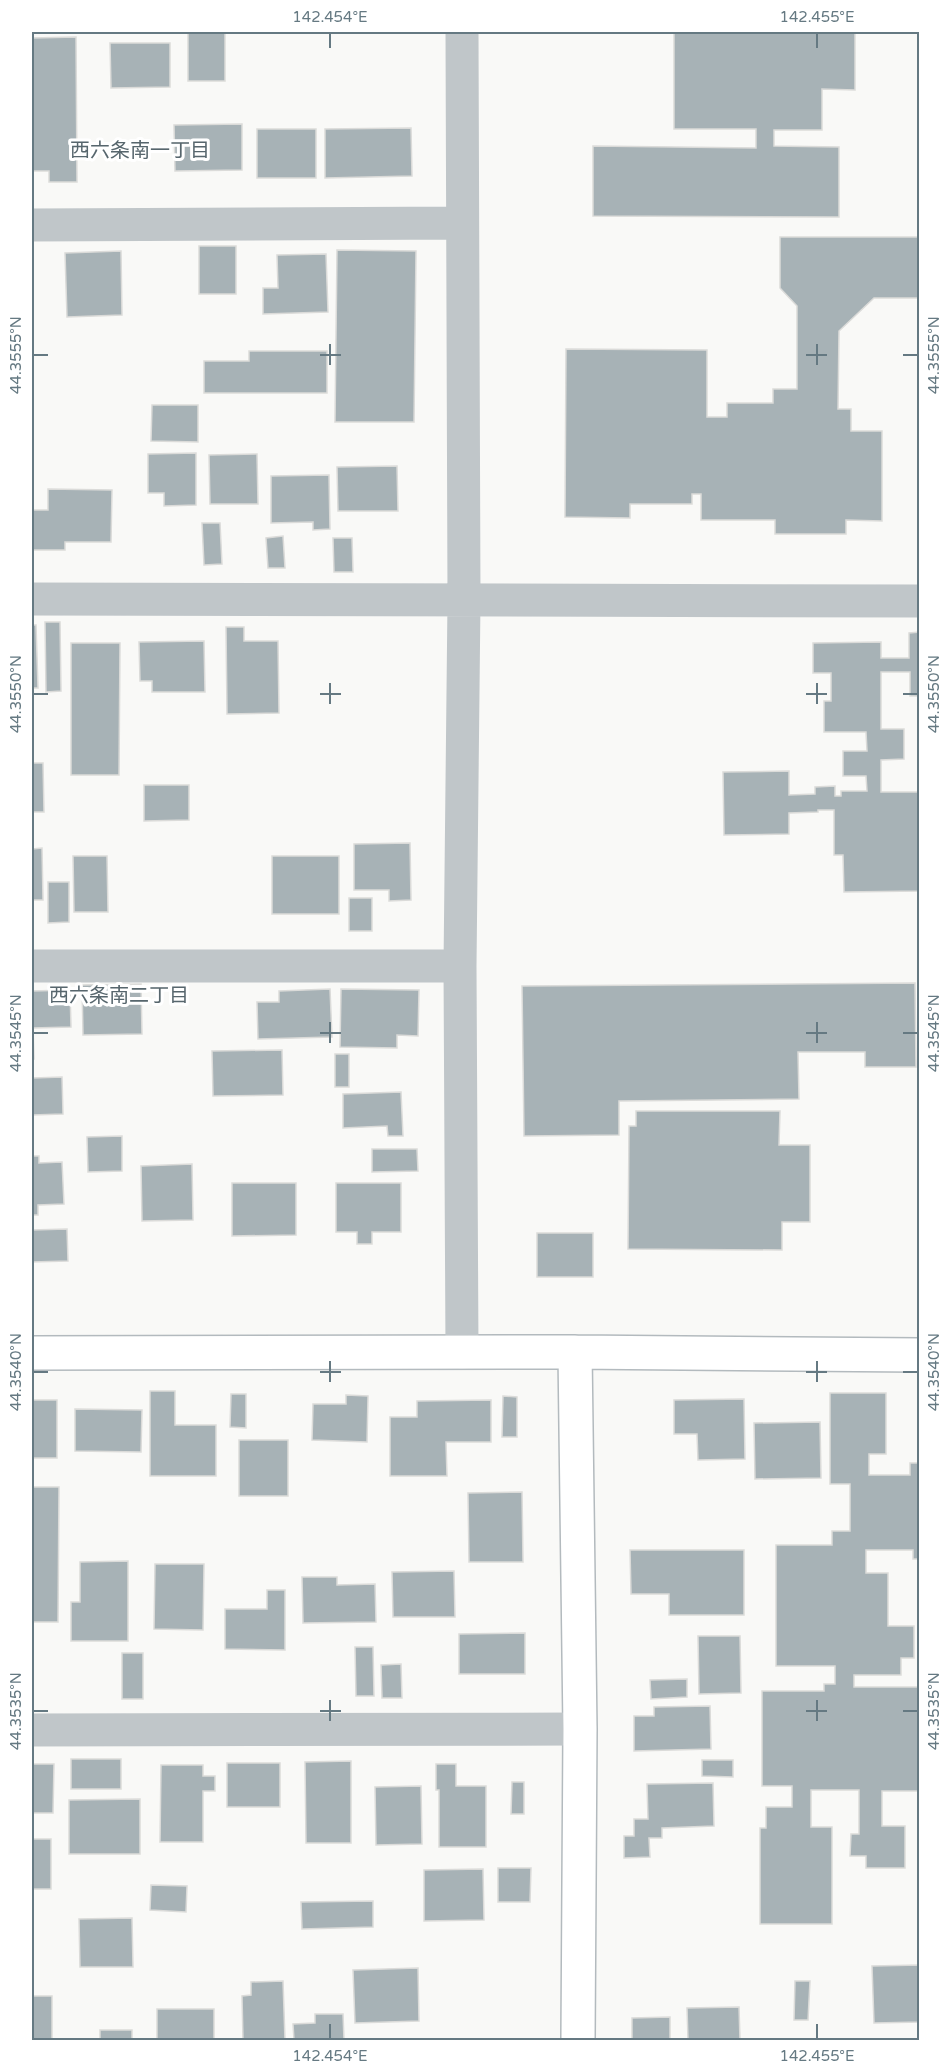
<svg xmlns="http://www.w3.org/2000/svg" width="951" height="2072" viewBox="0 0 951 2072" font-family="'Varela Round','Noto Sans JP',sans-serif">
  <style>
    .building { fill: #a7b2b6; stroke: #dbdbd9; stroke-width: 1.5 }
    .lines { fill: none; stroke-linecap: round; stroke-linejoin: round }
    .secondary-casing { stroke: #b3babe; stroke-width: 36 }
    .street { stroke: #c0c6c9; stroke-width: 33 }
    .secondary { stroke: #fff; stroke-width: 33 }
    .ticks { fill: none; stroke: #657982; stroke-width: 2 }
    .labels { text-anchor: middle; stroke-width: 6; stroke-linejoin: round; paint-order: stroke }
    .neighbourhood-label { font-size: 20px; fill: #57666d; stroke: #fff }
    .neatline { fill: none; stroke: #657982; stroke-width: 2 }
    .ticks-label { font-size: 15px; text-anchor: middle; fill: #657982 }
  </style>
  <rect width="100%" height="100%" fill="#f9f9f7"/>
  <path class="building" d="M 171,32 L 225,32 L 225,81 L 188,81 L 188,32 Z
    M 674,32 L 855,33 L 855,90 L 822,89 L 822,130 L 774,130 L 774,146 L 839,147 L 839,217 L 593,216 L 593,146 L 756,148 L 756,129 L 674,129 Z
    M 76,37 L 77,182 L 49,182 L 49,171 L 32,171 L 32,38 Z
    M 110,43 L 170,43 L 170,87 L 111,88 Z
    M 242,124 L 242,170 L 175,171 L 174,125 Z
    M 411,128 L 412,176 L 325,178 L 325,129 Z
    M 257,129 L 316,129 L 316,178 L 257,178 Z
    M 780,237 L 920,237 L 920,298 L 874,298 L 839,331 L 838,409 L 851,409 L 851,431 L 882,431 L 882,521 L 846,520 L 846,534 L 775,534 L 775,520 L 701,520 L 701,494 L 692,494 L 692,504 L 630,504 L 630,518 L 565,517 L 566,349 L 707,350 L 707,417 L 727,417 L 727,403 L 773,403 L 773,389 L 797,389 L 797,306 L 780,288 Z
    M 199,246 L 236,246 L 236,294 L 199,294 Z
    M 337,250 L 416,251 L 414,422 L 335,422 Z
    M 121,251 L 122,315 L 67,317 L 65,253 Z
    M 326,254 L 328,312 L 263,314 L 263,288 L 278,288 L 277,255 Z
    M 249,351 L 327,351 L 327,393 L 204,393 L 204,361 L 249,361 Z
    M 152,405 L 198,405 L 198,442 L 151,441 Z
    M 196,453 L 196,505 L 164,506 L 164,493 L 148,493 L 148,454 Z
    M 257,454 L 258,504 L 210,504 L 209,455 Z
    M 397,466 L 398,511 L 338,511 L 337,467 Z
    M 329,475 L 330,529 L 313,530 L 313,522 L 271,523 L 271,476 Z
    M 48,489 L 112,490 L 111,542 L 65,542 L 65,550 L 32,550 L 32,510 L 48,510 Z
    M 202,523 L 220,523 L 222,564 L 204,565 Z
    M 283,536 L 285,568 L 268,568 L 266,538 Z
    M 333,538 L 352,538 L 353,572 L 334,572 Z
    M 45,622 L 60,622 L 61,691 L 46,692 Z
    M 32,625 L 36,625 L 38,688 L 32,688 Z
    M 226,627 L 244,627 L 244,641 L 278,641 L 279,713 L 227,714 Z
    M 920,632 L 920,696 L 910,696 L 910,672 L 881,672 L 881,729 L 904,729 L 904,759 L 881,760 L 881,792 L 920,792 L 920,891 L 844,892 L 843,855 L 834,855 L 834,810 L 818,810 L 818,812 L 789,813 L 789,834 L 724,835 L 723,772 L 789,771 L 789,795 L 815,794 L 815,787 L 835,786 L 835,796 L 841,796 L 841,791 L 867,791 L 866,776 L 843,776 L 843,751 L 867,751 L 866,732 L 824,732 L 824,701 L 831,701 L 831,673 L 813,673 L 813,643 L 881,642 L 881,658 L 909,658 L 909,633 Z
    M 204,641 L 205,692 L 152,692 L 152,681 L 140,681 L 139,642 Z
    M 71,643 L 120,643 L 119,775 L 71,775 Z
    M 32,763 L 43,763 L 44,812 L 32,812 Z
    M 144,785 L 189,785 L 189,820 L 144,821 Z
    M 410,843 L 411,900 L 389,901 L 389,890 L 354,890 L 354,844 Z
    M 42,848 L 43,900 L 32,900 L 32,849 Z
    M 73,856 L 107,856 L 108,912 L 74,912 Z
    M 272,856 L 339,856 L 339,914 L 272,914 Z
    M 48,882 L 69,882 L 69,922 L 48,923 Z
    M 349,898 L 372,898 L 372,931 L 349,931 Z
    M 915,983 L 916,1067 L 865,1067 L 865,1052 L 798,1052 L 799,1099 L 619,1101 L 619,1135 L 524,1136 L 522,986 Z
    M 141,984 L 142,1034 L 83,1035 L 82,985 Z
    M 330,989 L 332,1037 L 258,1039 L 257,1002 L 279,1002 L 279,991 Z
    M 341,989 L 419,990 L 418,1036 L 397,1035 L 397,1048 L 340,1047 Z
    M 70,990 L 71,1027 L 33,1028 L 34,1059 L 32,1059 L 32,991 Z
    M 282,1050 L 283,1095 L 213,1096 L 212,1051 Z
    M 335,1054 L 349,1054 L 349,1087 L 335,1087 Z
    M 32,1068 L 33,1078 L 62,1077 L 63,1114 L 32,1115 Z
    M 401,1092 L 403,1136 L 388,1136 L 387,1126 L 343,1128 L 343,1094 Z
    M 636,1111 L 780,1111 L 779,1145 L 810,1145 L 810,1222 L 782,1222 L 782,1250 L 628,1249 L 629,1126 L 636,1126 Z
    M 122,1136 L 122,1171 L 88,1172 L 87,1137 Z
    M 372,1149 L 417,1149 L 418,1171 L 372,1172 Z
    M 32,1156 L 39,1156 L 39,1163 L 62,1162 L 64,1204 L 38,1205 L 38,1215 L 32,1215 Z
    M 192,1164 L 193,1220 L 142,1221 L 141,1166 Z
    M 232,1183 L 296,1183 L 296,1235 L 232,1236 Z
    M 336,1183 L 401,1183 L 401,1232 L 372,1232 L 372,1244 L 357,1244 L 357,1232 L 336,1232 Z
    M 67,1229 L 68,1261 L 32,1262 L 32,1230 Z
    M 537,1233 L 593,1233 L 593,1277 L 537,1277 Z
    M 150,1391 L 175,1391 L 175,1425 L 216,1425 L 216,1476 L 150,1476 Z
    M 830,1393 L 886,1393 L 886,1454 L 869,1454 L 869,1475 L 910,1475 L 910,1463 L 920,1463 L 920,1559 L 913,1559 L 913,1550 L 866,1550 L 866,1573 L 888,1573 L 888,1626 L 914,1626 L 914,1658 L 901,1658 L 901,1675 L 854,1675 L 854,1687 L 920,1687 L 919,1791 L 882,1791 L 882,1826 L 905,1826 L 905,1868 L 866,1868 L 866,1856 L 850,1856 L 851,1834 L 859,1834 L 859,1790 L 811,1790 L 811,1827 L 832,1827 L 832,1924 L 760,1924 L 760,1828 L 766,1828 L 766,1807 L 792,1807 L 792,1786 L 762,1786 L 762,1691 L 824,1691 L 824,1684 L 835,1684 L 835,1666 L 776,1666 L 776,1545 L 832,1545 L 832,1531 L 850,1531 L 850,1484 L 830,1484 Z
    M 231,1394 L 246,1394 L 246,1428 L 230,1427 Z
    M 346,1395 L 368,1396 L 367,1442 L 312,1440 L 313,1404 L 346,1404 Z
    M 503,1396 L 517,1397 L 517,1437 L 502,1437 Z
    M 744,1399 L 745,1459 L 698,1460 L 697,1434 L 674,1434 L 674,1400 Z
    M 32,1400 L 57,1400 L 57,1458 L 32,1458 Z
    M 491,1400 L 491,1442 L 446,1442 L 447,1476 L 390,1476 L 390,1417 L 417,1417 L 417,1401 Z
    M 75,1409 L 142,1410 L 141,1452 L 75,1451 Z
    M 820,1422 L 821,1478 L 755,1479 L 754,1423 Z
    M 239,1440 L 288,1440 L 288,1496 L 239,1496 Z
    M 32,1487 L 59,1487 L 58,1622 L 32,1622 Z
    M 522,1492 L 523,1562 L 469,1562 L 468,1493 Z
    M 630,1550 L 744,1550 L 744,1615 L 669,1615 L 669,1594 L 631,1594 Z
    M 128,1561 L 128,1641 L 71,1641 L 71,1602 L 80,1602 L 80,1562 Z
    M 155,1564 L 204,1564 L 203,1630 L 154,1629 Z
    M 454,1571 L 455,1617 L 393,1617 L 392,1572 Z
    M 302,1577 L 337,1577 L 337,1585 L 375,1584 L 376,1622 L 303,1623 Z
    M 267,1590 L 285,1590 L 285,1650 L 225,1649 L 225,1609 L 267,1609 Z
    M 525,1633 L 525,1674 L 459,1674 L 459,1634 Z
    M 698,1636 L 740,1636 L 741,1693 L 699,1694 Z
    M 355,1647 L 373,1647 L 374,1696 L 356,1696 Z
    M 122,1653 L 143,1653 L 143,1699 L 122,1699 Z
    M 401,1664 L 402,1698 L 382,1698 L 381,1665 Z
    M 687,1679 L 687,1697 L 651,1699 L 650,1680 Z
    M 710,1706 L 711,1749 L 634,1751 L 634,1716 L 654,1716 L 654,1707 Z
    M 71,1759 L 121,1759 L 121,1789 L 71,1789 Z
    M 702,1760 L 733,1760 L 733,1777 L 702,1776 Z
    M 351,1761 L 351,1843 L 306,1843 L 305,1762 Z
    M 227,1763 L 280,1763 L 280,1807 L 227,1807 Z
    M 32,1764 L 54,1764 L 53,1813 L 32,1813 Z
    M 436,1764 L 456,1764 L 456,1786 L 486,1786 L 486,1847 L 439,1847 L 439,1790 L 436,1790 Z
    M 161,1765 L 203,1765 L 203,1776 L 215,1776 L 215,1791 L 203,1791 L 203,1842 L 160,1842 Z
    M 512,1782 L 524,1782 L 524,1814 L 511,1814 Z
    M 713,1783 L 714,1826 L 662,1828 L 662,1838 L 649,1838 L 650,1857 L 624,1858 L 624,1836 L 634,1836 L 634,1819 L 648,1819 L 647,1784 Z
    M 421,1786 L 422,1844 L 376,1845 L 375,1787 Z
    M 140,1799 L 140,1854 L 69,1854 L 69,1800 Z
    M 32,1839 L 51,1839 L 51,1889 L 32,1889 Z
    M 498,1868 L 531,1868 L 530,1902 L 498,1902 Z
    M 483,1869 L 484,1920 L 424,1921 L 424,1870 Z
    M 151,1885 L 187,1886 L 186,1912 L 150,1910 Z
    M 373,1901 L 373,1927 L 302,1929 L 301,1902 Z
    M 132,1918 L 133,1967 L 80,1967 L 79,1919 Z
    M 920,1965 L 920,2022 L 874,2023 L 872,1966 Z
    M 418,1968 L 419,2021 L 355,2023 L 353,1970 Z
    M 283,1981 L 285,2040 L 243,2040 L 242,1996 L 251,1995 L 251,1982 Z
    M 795,1981 L 810,1981 L 808,2020 L 794,2020 Z
    M 32,1996 L 52,1996 L 52,2040 L 32,2040 Z
    M 739,2007 L 740,2040 L 688,2040 L 687,2008 Z
    M 157,2009 L 214,2009 L 214,2040 L 157,2040 Z
    M 315,2014 L 343,2014 L 344,2040 L 294,2040 L 293,2024 L 315,2023 Z
    M 670,2017 L 670,2040 L 632,2040 L 632,2018 Z
    M 100,2030 L 132,2030 L 132,2040 L 100,2040 Z"/>
  <g class="lines">
    <g class="secondary-casing">
      <path id="secondary" d="M 575,1352 L 580,1729 L 578,2040
        M 32,1353 L 575,1352 L 920,1355"/>
    </g>
    <path class="street" d="M 32,225 L 462,223
      M 32,599 L 920,601
      M 32,966 L 460,966
      M 462,1352 L 460,966 L 464,600 L 462,32
      M 32,1730 L 580,1729"/>
    <use href="#secondary" class="secondary"/>
  </g>
  <path class="ticks" d="M 330,33 L 330,48M 817,33 L 817,48M 330,344 L 330,365M 817,344 L 817,365M 33,355 L 48,355M 320,355 L 341,355M 806,355 L 827,355M 903,355 L 918,355M 330,683 L 330,704M 817,683 L 817,704M 33,694 L 48,694M 320,694 L 341,694M 806,694 L 827,694M 903,694 L 918,694M 330,1022 L 330,1043M 817,1022 L 817,1043M 33,1033 L 48,1033M 320,1033 L 341,1033M 806,1033 L 827,1033M 903,1033 L 918,1033M 330,1361 L 330,1382M 817,1361 L 817,1382M 33,1372 L 48,1372M 320,1372 L 341,1372M 806,1372 L 827,1372M 903,1372 L 918,1372M 330,1700 L 330,1721M 817,1700 L 817,1721M 33,1711 L 48,1711M 320,1711 L 341,1711M 806,1711 L 827,1711M 903,1711 L 918,1711M 330,2024 L 330,2039M 817,2024 L 817,2039"/>
  <g class="labels">
    <g class="neighbourhood-label">
      <text x="140" y="157">西六条南一丁目</text>
      <text x="119" y="1002">西六条南二丁目</text>
    </g>
  </g>
  <rect width="951" height="2072" fill="none" stroke="#ffffff" stroke-width="66"/>
  <rect x="33" y="33" width="885" height="2006" class="neatline"/>
  <g class="ticks-label">
    <text x="330" y="22">142.454°E</text>
    <text x="817" y="22">142.455°E</text>
    <text transform="translate(16 355) rotate(-90)" y="5">44.3555°N</text>
    <text transform="translate(934 355) rotate(-90)" y="5">44.3555°N</text>
    <text transform="translate(16 694) rotate(-90)" y="5">44.3550°N</text>
    <text transform="translate(934 694) rotate(-90)" y="5">44.3550°N</text>
    <text transform="translate(16 1033) rotate(-90)" y="5">44.3545°N</text>
    <text transform="translate(934 1033) rotate(-90)" y="5">44.3545°N</text>
    <text transform="translate(16 1372) rotate(-90)" y="5">44.3540°N</text>
    <text transform="translate(934 1372) rotate(-90)" y="5">44.3540°N</text>
    <text transform="translate(16 1711) rotate(-90)" y="5">44.3535°N</text>
    <text transform="translate(934 1711) rotate(-90)" y="5">44.3535°N</text>
    <text x="330" y="2061">142.454°E</text>
    <text x="817" y="2061">142.455°E</text>
  </g>
</svg>
